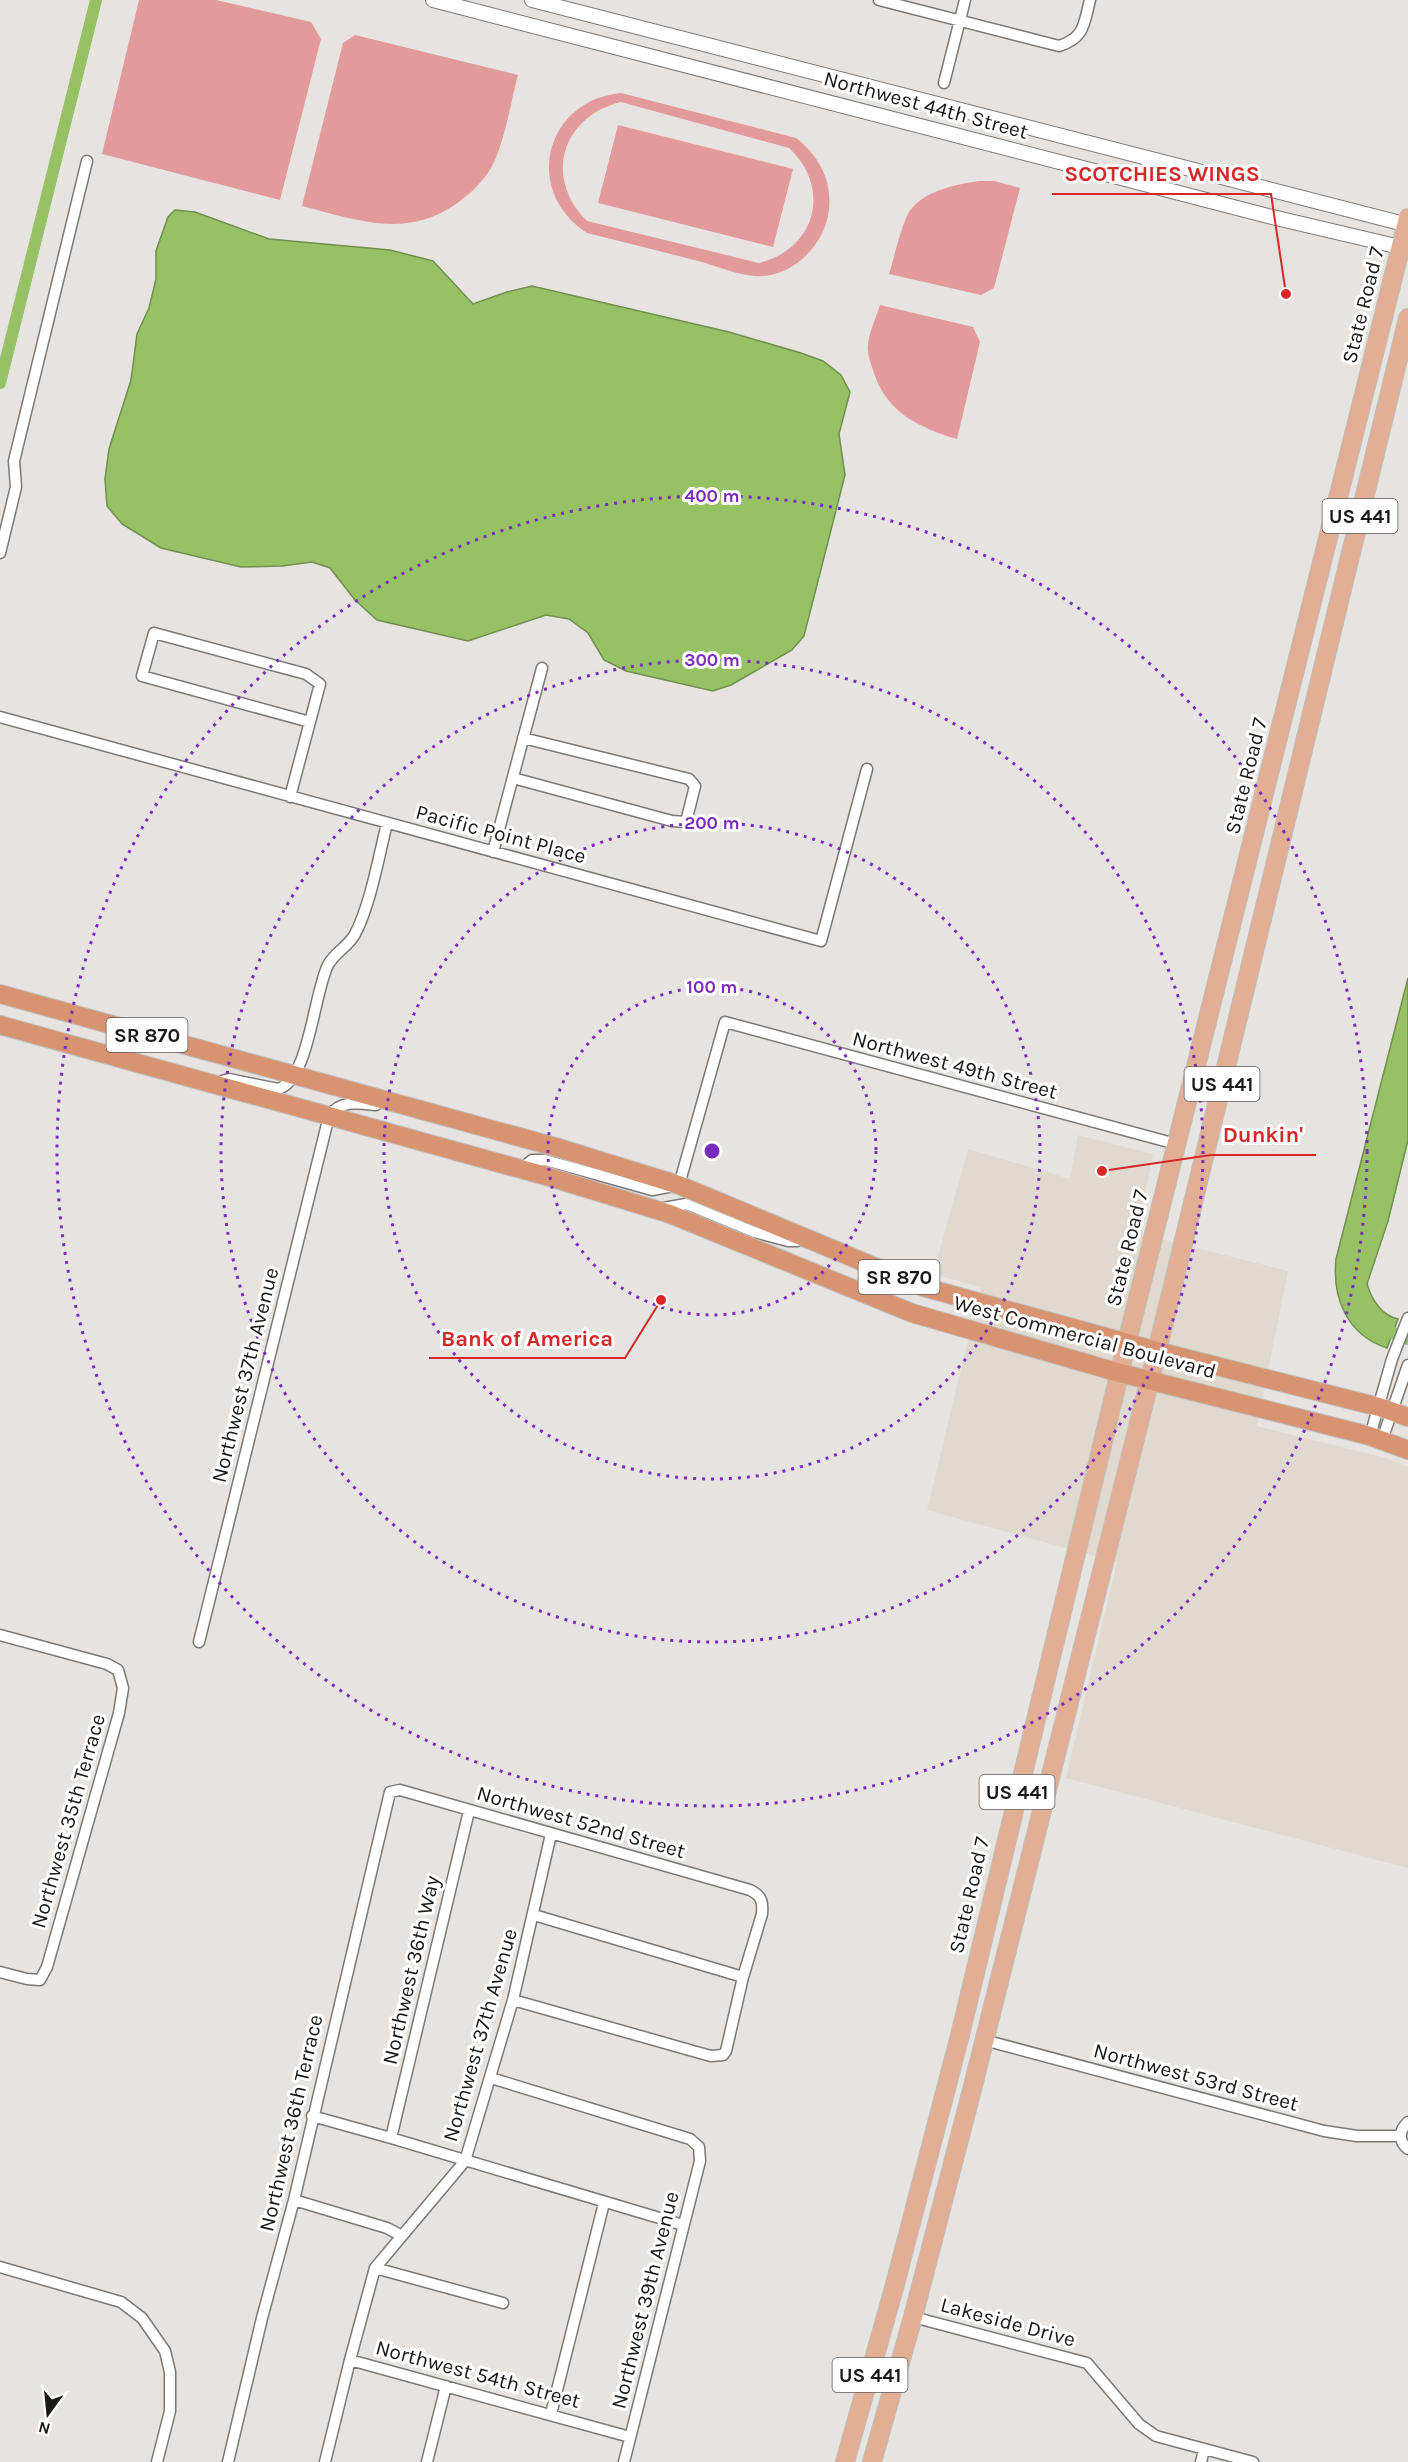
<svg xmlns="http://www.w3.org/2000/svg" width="1408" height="2462" viewBox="0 0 1408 2462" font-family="Karla,sans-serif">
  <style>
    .built { fill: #e0d9cf }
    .green { fill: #e39a9b; fill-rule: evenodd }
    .water { fill: #96c165; stroke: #718f4e; stroke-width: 1.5 }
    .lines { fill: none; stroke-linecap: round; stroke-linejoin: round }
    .canal { stroke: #96c165; stroke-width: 12 }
    .minor-casing { stroke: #7b7976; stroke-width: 13 }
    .tertiary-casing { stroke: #7b7976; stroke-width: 16 }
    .primary-casing { stroke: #bfbfbe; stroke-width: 20 }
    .trunk-casing { stroke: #bfbfbe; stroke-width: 20 }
    .minor { stroke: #fff; stroke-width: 10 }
    .tertiary { stroke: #fff; stroke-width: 14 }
    .primary { stroke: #e2ae94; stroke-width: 18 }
    .trunk { stroke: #d89370; stroke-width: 18 }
    .ring { fill: none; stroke: #7b2cbf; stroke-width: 3; stroke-dasharray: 3 6 }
    .labels { text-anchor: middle; stroke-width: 6; stroke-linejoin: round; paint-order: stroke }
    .shield { fill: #fff; stroke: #5f5e5d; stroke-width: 1.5 }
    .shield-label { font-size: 20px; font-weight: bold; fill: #1a1917 }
    .street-label { font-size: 21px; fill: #1a1917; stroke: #fff }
    .centre { fill: #7b2cbf; stroke: #fff; stroke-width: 3 }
    .ring-label { font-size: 18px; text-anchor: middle; font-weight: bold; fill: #7b2cbf; stroke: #fff; stroke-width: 6; stroke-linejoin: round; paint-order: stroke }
    .leader { fill: none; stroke: #d62828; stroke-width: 2 }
    .callout-dot { fill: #d62828; stroke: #fff; stroke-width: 2 }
    .callout-label { font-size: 22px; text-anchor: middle; font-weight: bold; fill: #d62828; stroke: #fff; stroke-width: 6; stroke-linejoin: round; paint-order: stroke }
  </style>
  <rect width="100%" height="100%" fill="#e6e3e0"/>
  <path class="built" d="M 1078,1135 L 1153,1154 L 1137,1233 L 1288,1271 L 1257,1426 L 1386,1458 L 1408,1467 L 1408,1868 L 1066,1778 L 1117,1562 L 927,1510 L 981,1287 L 933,1274 L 968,1149 L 1070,1179 Z"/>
  <path class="green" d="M 139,0 L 216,0 L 311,22 L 321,39 L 280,200 L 102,154 Z
    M 355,35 L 518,75 C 511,101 504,145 491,168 C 482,183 470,194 456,204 C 406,239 356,220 302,206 L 343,43 Z
    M 621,93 L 796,138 C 819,156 832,180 829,209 C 826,244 792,279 755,276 C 738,275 719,267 702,262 C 664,252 626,243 587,233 C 522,191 545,100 621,93 ZM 621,102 L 789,148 C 832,188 816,249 759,263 L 587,221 C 543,178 562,116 621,102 Z
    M 618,125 L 793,169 L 773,247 L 598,203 Z
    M 980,181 L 994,181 L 1020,188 L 994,288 L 981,295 L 889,274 C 894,259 903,217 912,208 C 928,190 957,184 980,181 Z
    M 880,305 L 973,327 L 980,342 L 957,439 C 920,428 887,413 874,373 C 871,364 867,354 868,345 C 869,332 876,318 880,305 Z"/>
  <path class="water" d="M 175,210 L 195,212 L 269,239 L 390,250 L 433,261 L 473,304 L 507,292 L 532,286 L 729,332 L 801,353 L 823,361 L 841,375 L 850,392 L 839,434 L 845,475 L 804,636 L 792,650 L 731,685 L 713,691 L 626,671 L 604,660 L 588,633 L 569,619 L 546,615 L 468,641 L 377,620 L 355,600 L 330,568 L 312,562 L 282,566 L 241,567 L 161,548 L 122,524 L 107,506 L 105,479 L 109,449 L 131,380 L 137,334 L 149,308 L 156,279 L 156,251 L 168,217 Z
    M 1408,978 L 1408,1140 L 1388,1221 L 1367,1284 C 1372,1300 1381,1315 1398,1319 L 1387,1348 C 1347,1335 1332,1298 1336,1259 Z"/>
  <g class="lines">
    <path class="canal" d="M 0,383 L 96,0
      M 1379,1327 L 1408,1339"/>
    <g class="minor-casing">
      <path id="minor" d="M 879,0 L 1059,46 C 1085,38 1084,23 1090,0
        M 944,83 L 965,0
        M 0,553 L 16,487 L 14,461 L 87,161
        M 0,717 L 821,941 L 867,769
        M 513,778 L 672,821 L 686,822 L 695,786 L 689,779 L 523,738
        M 290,797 L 320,684 L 306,674 L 154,633 L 142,676 L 310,722
        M 493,852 L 542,668
        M 215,1083 L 229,1079 L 278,1089 C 309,1081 314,992 328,965 C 334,953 349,946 355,934 C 370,906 379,856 387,823
        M 521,1169 L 532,1160 L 545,1160 L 652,1190 L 679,1185 L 725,1022 L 1176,1144
        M 658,1209 L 686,1204 L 754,1232 L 788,1241 L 797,1241 L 800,1235
        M 1370,1436 L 1392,1359 L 1408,1318
        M 1382,1440 L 1408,1365
        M 0,1635 L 107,1664 L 118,1670 L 123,1688 L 119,1713 L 47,1967 L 40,1980 L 27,1979 L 0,1972
        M 199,1642 L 329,1116 C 340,1100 358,1103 376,1105
        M 534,1915 L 743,1977
        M 984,2040 L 1324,2131 L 1357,2136 L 1400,2136
        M 491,2078 L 690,2139 L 699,2147 L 700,2161 L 624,2462
        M 312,2116 L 391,2138 L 683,2225
        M 1408,2122 C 1399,2130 1398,2141 1408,2149
        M 391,2138 L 469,1811
        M 294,2200 L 387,2228 L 402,2236
        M 0,2267 L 121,2302 L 142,2318 L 165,2351 L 170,2372 L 170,2411 L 157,2462
        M 375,2268 L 503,2303
        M 913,2317 L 1087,2363 L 1139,2424 L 1156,2436 L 1253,2462
        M 350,2360 L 630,2437
        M 551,2414 L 604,2203
        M 228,2462 L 262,2318 L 294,2200 L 390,1792 L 400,1790 L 750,1890 C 762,1896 763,1902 762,1914 L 743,1977 L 726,2051 L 723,2055 L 711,2056 L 700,2053 L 513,2000
        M 325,2462 L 350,2360 L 375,2268 L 465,2161 L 513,2000 L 551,1834
        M 427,2462 L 446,2386
        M 1201,2462 L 1204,2450"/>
    </g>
    <g class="tertiary-casing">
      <path id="tertiary" d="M 433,0 L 1268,216 L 1400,247 L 1408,246
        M 532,0 L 1408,225"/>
    </g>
    <g class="primary-casing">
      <path id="primary" d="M 845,2462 L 894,2288 L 960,2035 L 1127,1342 L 1408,218
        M 872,2462 L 913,2317 L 974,2082 L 1157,1351 L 1408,318"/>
    </g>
    <g class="trunk-casing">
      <path id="trunk" d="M 0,994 L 559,1148 L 679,1185 L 923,1287 L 1157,1351 L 1379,1407 L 1408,1417
        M 0,1025 L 546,1176 L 670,1214 L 912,1313 L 1120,1373 L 1370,1436 L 1408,1450"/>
    </g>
    <use href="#minor" class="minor"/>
    <use href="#tertiary" class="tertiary"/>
    <use href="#primary" class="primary"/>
    <use href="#trunk" class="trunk"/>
  </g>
  <g class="ring">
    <circle cx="712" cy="1151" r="164"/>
    <circle cx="712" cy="1151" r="328"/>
    <circle cx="712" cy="1151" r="491"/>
    <circle cx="712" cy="1151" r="655"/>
  </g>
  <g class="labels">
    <g class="shield">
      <rect x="1322.5" y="499" width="75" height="34" rx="4.5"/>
      <rect x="106.5" y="1018" width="81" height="34" rx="4.5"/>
      <rect x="1184.5" y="1067" width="75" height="34" rx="4.5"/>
      <rect x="858.5" y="1260" width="81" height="34" rx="4.5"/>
      <rect x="979.5" y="1775" width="75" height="34" rx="4.5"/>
      <rect x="832.5" y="2358" width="75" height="34" rx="4.5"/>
    </g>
    <g class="shield-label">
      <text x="1360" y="523">US 441</text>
      <text x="147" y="1042">SR 870</text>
      <text x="1222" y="1091">US 441</text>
      <text x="899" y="1284">SR 870</text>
      <text x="1017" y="1799">US 441</text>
      <text x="870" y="2382">US 441</text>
    </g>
    <g class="street-label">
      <text transform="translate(926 105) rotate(15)" y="7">Northwest 44th Street</text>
      <text transform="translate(1363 305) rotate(-76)" y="7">State Road 7</text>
      <text transform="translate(1246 776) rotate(-76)" y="7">State Road 7</text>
      <text transform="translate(501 834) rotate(15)" y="7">Pacific Point Place</text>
      <text transform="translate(955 1065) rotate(15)" y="7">Northwest 49th Street</text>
      <text transform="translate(1127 1248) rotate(-76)" y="7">State Road 7</text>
      <text transform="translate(1085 1337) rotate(15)" y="7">West Commercial Boulevard</text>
      <text transform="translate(245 1375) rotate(-76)" y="7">Northwest 37th Avenue</text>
      <text transform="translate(68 1821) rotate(-74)" y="7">Northwest 35th Terrace</text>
      <text transform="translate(581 1822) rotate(16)" y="7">Northwest 52nd Street</text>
      <text transform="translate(969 1895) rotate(-77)" y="7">State Road 7</text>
      <text transform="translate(411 1970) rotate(-77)" y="7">Northwest 36th Way</text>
      <text transform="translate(480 2035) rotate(-74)" y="7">Northwest 37th Avenue</text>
      <text transform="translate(1196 2077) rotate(15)" y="7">Northwest 53rd Street</text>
      <text transform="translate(291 2123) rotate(-77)" y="7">Northwest 36th Terrace</text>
      <text transform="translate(645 2300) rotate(-76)" y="7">Northwest 39th Avenue</text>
      <text transform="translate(1008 2322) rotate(15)" y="7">Lakeside Drive</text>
      <text transform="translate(478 2374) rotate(15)" y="7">Northwest 54th Street</text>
    </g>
  </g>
  <circle cx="712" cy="1151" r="9" class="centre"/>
  <g class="ring-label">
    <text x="712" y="502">400 m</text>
    <text x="712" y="666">300 m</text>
    <text x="712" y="829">200 m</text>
    <text x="712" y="993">100 m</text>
  </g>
  <path class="leader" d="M1286 294L1271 194H1052M1102 1171L1211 1155H1316M661 1300L625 1358H429"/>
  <g class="callout-dot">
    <circle cx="1286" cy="294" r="6"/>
    <circle cx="1102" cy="1171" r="6"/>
    <circle cx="661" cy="1300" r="6"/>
  </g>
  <g class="callout-label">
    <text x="1162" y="181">SCOTCHIES WINGS</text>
    <text x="1263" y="1142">Dunkin'</text>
    <text x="527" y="1346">Bank of America</text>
  </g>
  <g transform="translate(48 2414) rotate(195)" stroke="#ffffff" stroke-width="4.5" paint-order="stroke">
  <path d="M0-4.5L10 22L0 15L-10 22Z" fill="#1a1917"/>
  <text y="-9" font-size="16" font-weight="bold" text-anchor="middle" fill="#1a1917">N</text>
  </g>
</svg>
